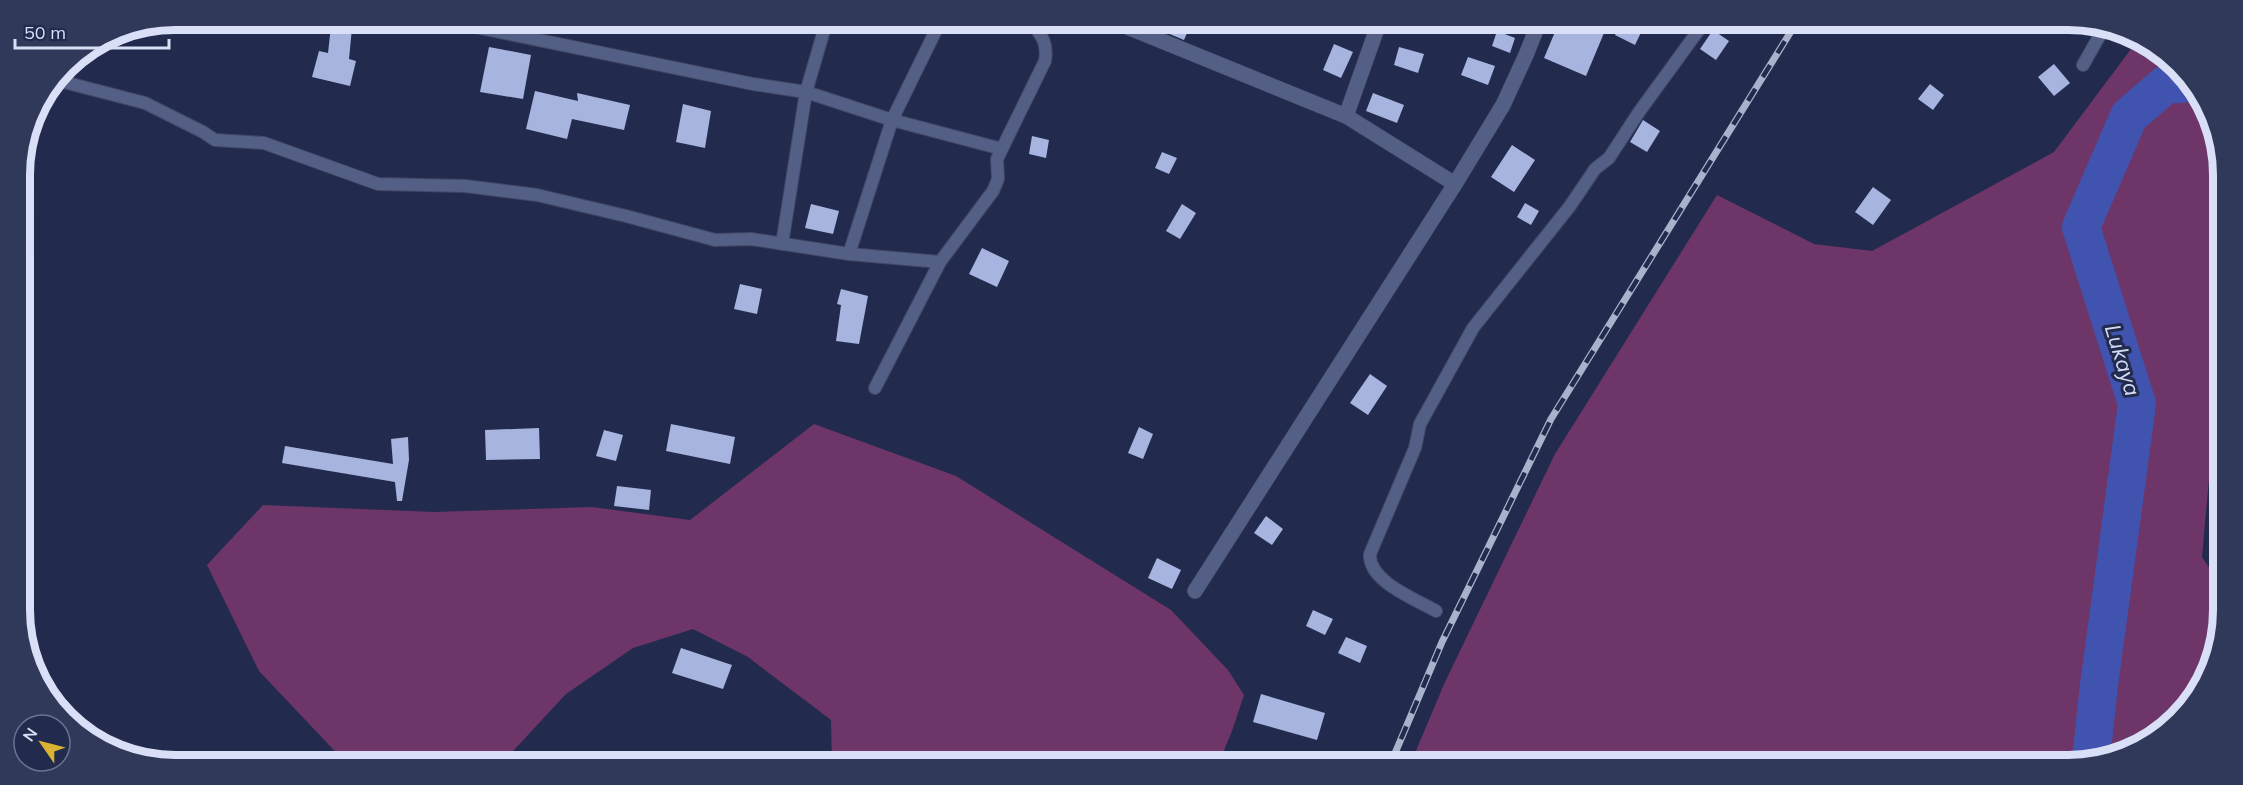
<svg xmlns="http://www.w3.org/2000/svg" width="2243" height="785" viewBox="0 0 2243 785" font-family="Mulish,sans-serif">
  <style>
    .green { fill: #6e3569 }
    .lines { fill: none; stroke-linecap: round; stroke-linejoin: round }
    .river { stroke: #4053af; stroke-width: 38 }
    .building { fill: #a6b4df }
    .lane-casing { stroke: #414765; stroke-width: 14 }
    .street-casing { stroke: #414765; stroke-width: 16 }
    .lane { stroke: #545f86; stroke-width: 12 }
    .street { stroke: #545f86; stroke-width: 15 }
    .rail-casing { stroke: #a9b1cb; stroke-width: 7 }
    .rail { stroke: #222b4d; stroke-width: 4.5; stroke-dasharray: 14; stroke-linecap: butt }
    .labels { text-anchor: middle; stroke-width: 6; stroke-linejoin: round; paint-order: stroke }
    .water-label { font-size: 22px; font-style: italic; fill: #d4dcf5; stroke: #222b4d }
    .rim { fill: none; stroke: #d8dff6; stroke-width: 8 }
  </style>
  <rect width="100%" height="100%" fill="#222b4d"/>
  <path class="green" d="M 2137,41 L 2185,73 L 2222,154 L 2218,428 L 2213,434 L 2202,557 L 2216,578 L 2215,660 L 2162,734 L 2078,765 L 1410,765 L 1445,682 L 1555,454 L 1717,195 L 1814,244 L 1872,251 L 2054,152 Z
    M 814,424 L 956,476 L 1171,610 L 1228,670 L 1244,695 L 1232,731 L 1218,765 L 832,765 L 831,720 L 748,657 L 693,629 L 633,648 L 566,694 L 500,765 L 348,765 L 259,671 L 207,565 L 263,505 L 434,512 L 592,507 L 690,520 Z"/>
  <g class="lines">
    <path class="river" d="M 2091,760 L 2099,685 L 2137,404 L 2081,227 L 2129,116 L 2165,85 L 2190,83"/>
  </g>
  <path class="building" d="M 1156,20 L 1174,20 L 1190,26 L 1184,40 L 1153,27 Z
    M 1560,20 L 1571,20 L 1604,33 L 1586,76 L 1544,58 Z
    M 1622,20 L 1647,20 L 1635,45 L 1615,35 Z
    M 331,26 L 352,28 L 349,59 L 356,61 L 350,86 L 312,77 L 319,51 L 328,53 Z
    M 1713,30 L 1729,41 L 1716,60 L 1700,49 Z
    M 1497,31 L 1515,38 L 1510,53 L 1492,46 Z
    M 1334,44 L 1353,52 L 1341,78 L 1323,70 Z
    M 489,47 L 531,55 L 523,99 L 480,92 Z
    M 1399,47 L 1424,54 L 1418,73 L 1394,65 Z
    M 1468,57 L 1495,66 L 1488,85 L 1461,75 Z
    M 2054,64 L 2070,83 L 2054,96 L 2038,77 Z
    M 1930,84 L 1944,95 L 1933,110 L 1918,99 Z
    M 535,91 L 578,101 L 577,93 L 630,105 L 624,130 L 572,119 L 567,139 L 526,129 Z
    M 1373,93 L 1404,105 L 1397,123 L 1366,111 Z
    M 683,104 L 711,111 L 705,148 L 676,142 Z
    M 1643,120 L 1660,131 L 1647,152 L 1630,142 Z
    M 1032,136 L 1049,140 L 1046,158 L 1029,154 Z
    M 1512,145 L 1535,160 L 1514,192 L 1491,177 Z
    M 1162,152 L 1177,158 L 1169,174 L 1155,168 Z
    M 1873,187 L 1891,200 L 1873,225 L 1855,212 Z
    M 1525,203 L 1539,211 L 1531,225 L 1517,217 Z
    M 811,204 L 839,211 L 833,234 L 805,228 Z
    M 1182,204 L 1196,213 L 1180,239 L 1166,231 Z
    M 982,248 L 1009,261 L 997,287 L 969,274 Z
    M 740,284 L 762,289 L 757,314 L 734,309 Z
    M 841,289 L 868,296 L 859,344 L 836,341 L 841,305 L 837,304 Z
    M 1370,374 L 1387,386 L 1368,415 L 1350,403 Z
    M 671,424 L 735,437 L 730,464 L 666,451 Z
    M 1139,427 L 1153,434 L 1143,459 L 1128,453 Z
    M 539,428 L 540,459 L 486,460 L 485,430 Z
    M 604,430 L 623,435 L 616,461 L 596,456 Z
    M 408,437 L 409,460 L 402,501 L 397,501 L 395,482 L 282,463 L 285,446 L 393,464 L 391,439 Z
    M 617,486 L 651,490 L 649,510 L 614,506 Z
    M 1266,516 L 1283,529 L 1272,545 L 1254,533 Z
    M 1157,558 L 1181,570 L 1172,589 L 1148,578 Z
    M 1313,610 L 1333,619 L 1325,635 L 1306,626 Z
    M 1346,637 L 1367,646 L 1360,663 L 1338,653 Z
    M 681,648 L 732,665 L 723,689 L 672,673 Z
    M 1261,694 L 1325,713 L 1317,740 L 1253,722 Z"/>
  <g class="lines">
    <g class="lane-casing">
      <path id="lane" d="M 441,20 L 753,84 L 806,92 L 892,120 L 1002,149
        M 2083,65 L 2105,26
        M 56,80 L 145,103 L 203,132 L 215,140 L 264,143 L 378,184 L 465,186 L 537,195 L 626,216 L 715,240 L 751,239 L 849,254 L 940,262
        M 782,244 L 806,92 L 827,20
        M 849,254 L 892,120 L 941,20
        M 875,388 L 940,262 L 993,191 L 998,179 L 997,159 L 1045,61 C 1048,43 1042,36 1031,22
        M 1436,611 C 1415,599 1368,581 1370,554 L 1415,448 L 1420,424 L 1473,328 L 1570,206 L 1595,169 L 1609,158 L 1639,112 L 1706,20"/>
    </g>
    <g class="street-casing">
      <path id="street" d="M 1024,20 L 1031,22 L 1125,26 L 1346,116 L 1455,184
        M 1346,116 L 1380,20
        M 1195,591 L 1455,184 L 1503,105 L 1526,55 L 1540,20"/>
    </g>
    <use href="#lane" class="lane"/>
    <use href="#street" class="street"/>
    <g class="rail-casing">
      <path id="rail" d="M 1390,765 L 1442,642 L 1551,419 L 1798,20"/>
    </g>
    <use href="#rail" class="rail"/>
  </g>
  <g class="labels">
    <g class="water-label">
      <text transform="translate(2123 360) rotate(73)" y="8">Lukaya</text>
    </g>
  </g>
  <path d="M0 0H2243V785H0ZM175 30H2068A145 145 0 0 1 2213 175V610A145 145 0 0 1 2068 755H175A145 145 0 0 1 30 610V175A145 145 0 0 1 175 30Z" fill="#31395b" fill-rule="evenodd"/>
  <path class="rim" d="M175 30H2068A145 145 0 0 1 2213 175V610A145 145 0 0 1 2068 755H175A145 145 0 0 1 30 610V175A145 145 0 0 1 175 30Z"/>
  <g transform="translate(42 743) rotate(305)"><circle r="28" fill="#222b4d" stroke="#6b7391" stroke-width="1.5"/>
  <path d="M0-4.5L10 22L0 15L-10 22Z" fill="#dab333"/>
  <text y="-9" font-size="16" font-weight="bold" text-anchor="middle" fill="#d8dff6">N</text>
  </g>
  <path d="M15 39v9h154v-9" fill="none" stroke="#d8dff6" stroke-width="3"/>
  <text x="24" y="39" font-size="18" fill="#d8dff6" stroke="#222b4d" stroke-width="4.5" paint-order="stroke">50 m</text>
</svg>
